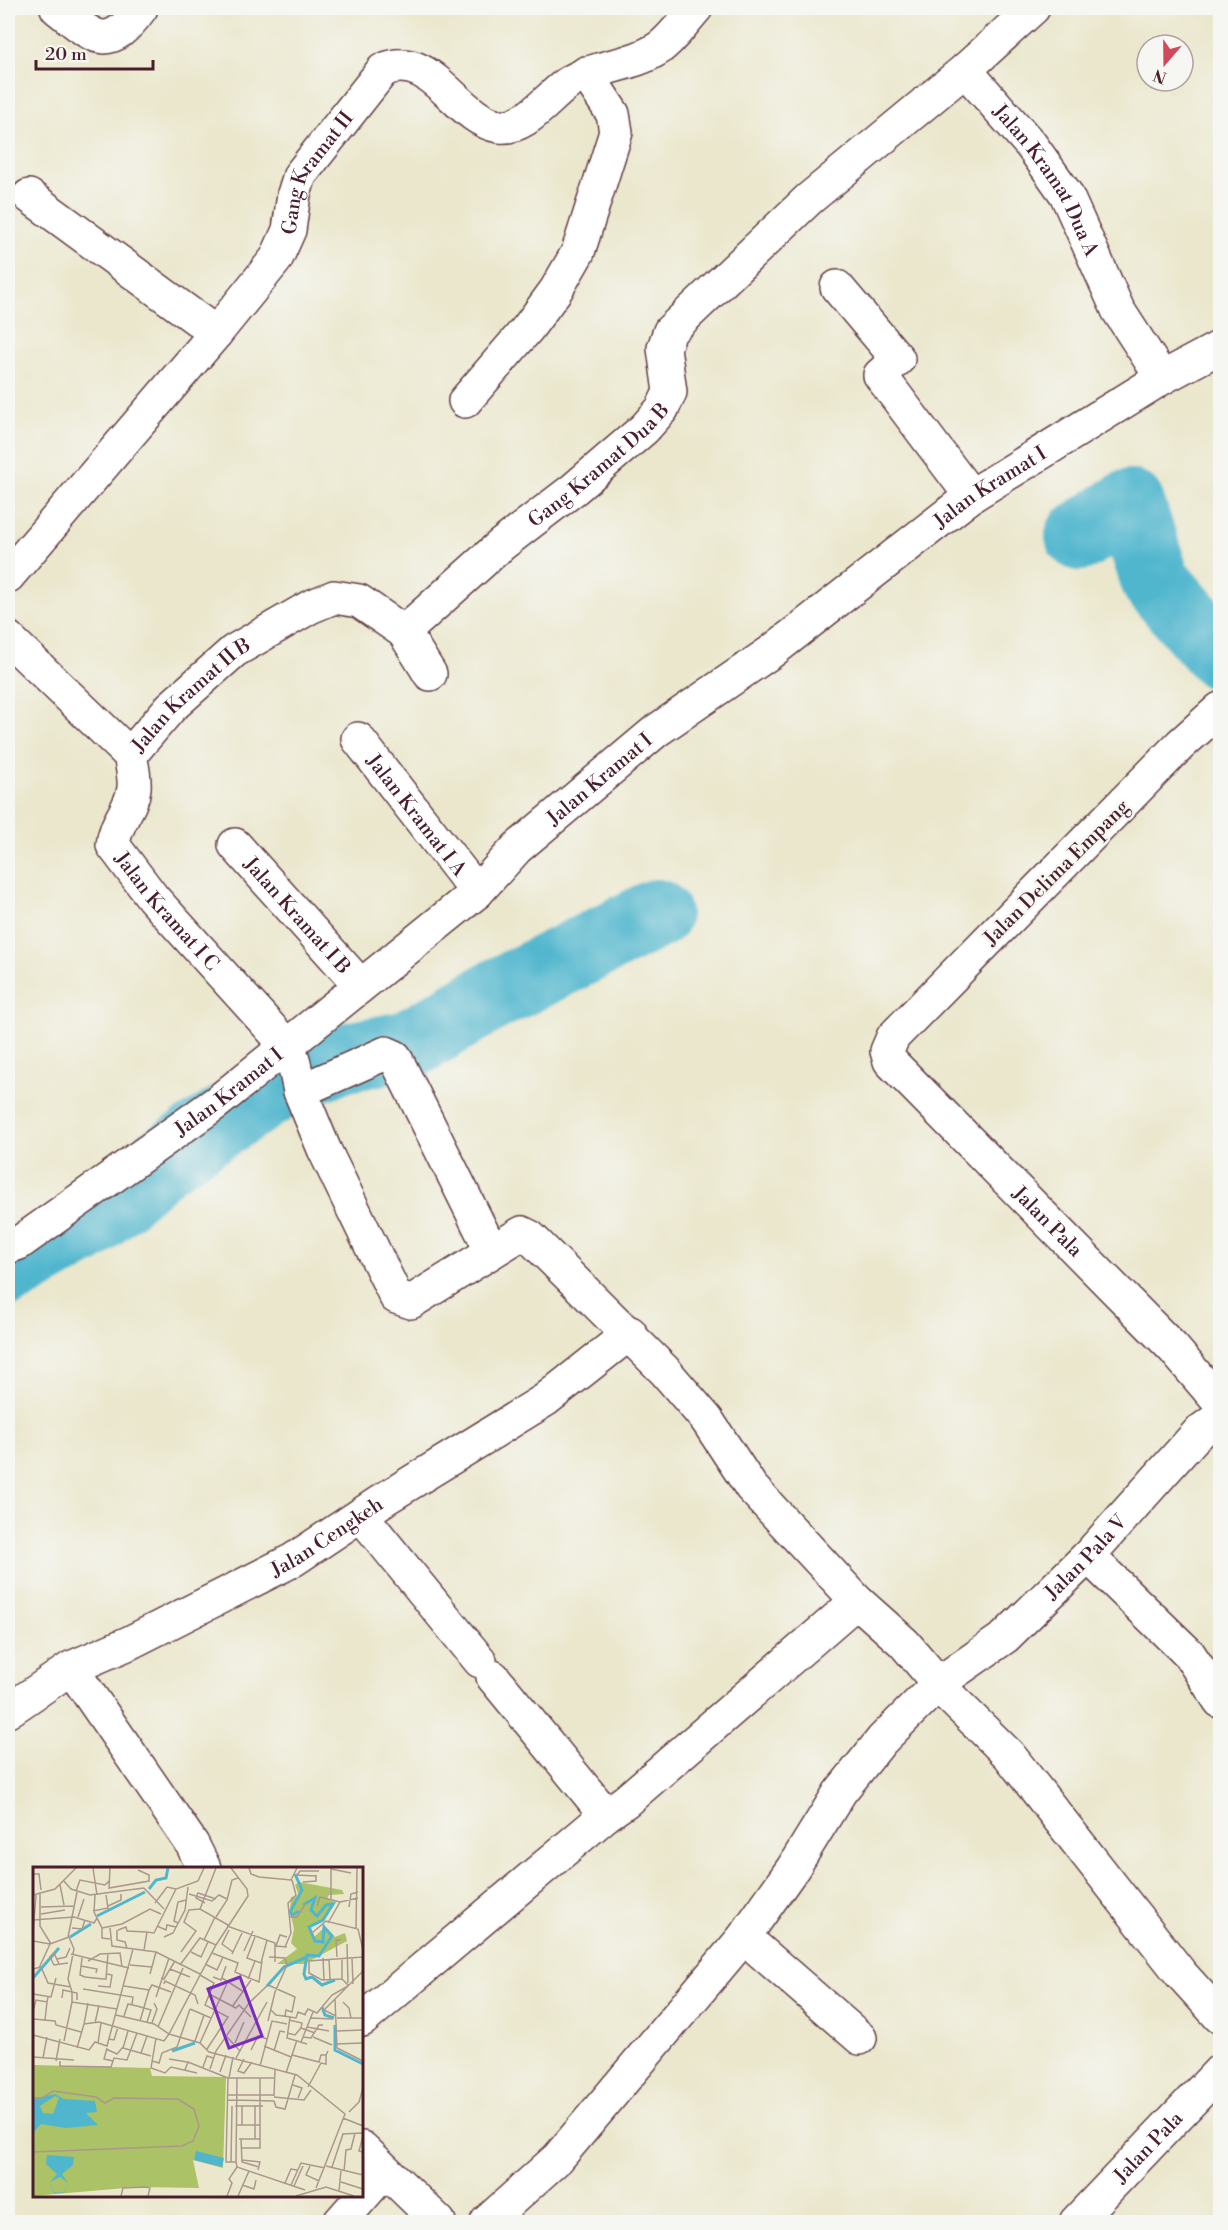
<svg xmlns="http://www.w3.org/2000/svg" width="1228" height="2230" viewBox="0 0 1228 2230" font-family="'Libre Bodoni',serif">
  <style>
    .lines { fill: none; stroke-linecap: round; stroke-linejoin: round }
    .river { stroke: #50b6ce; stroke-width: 70 }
    .minor-casing { stroke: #623d43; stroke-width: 36 }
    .minor { stroke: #fff; stroke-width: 33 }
    .labels { text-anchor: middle; stroke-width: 5; stroke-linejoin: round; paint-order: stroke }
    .street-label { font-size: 20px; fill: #4a1f2b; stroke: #f6f6f2 }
    .inset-river { fill: none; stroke: #50b6ce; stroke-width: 3 }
    .inset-road { fill: none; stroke: #ab978c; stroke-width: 1.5 }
    .view { fill: #7b2cbf; fill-opacity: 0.15; stroke: #7b2cbf; stroke-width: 3 }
    .inset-edge { fill: none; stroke: #4a1f2b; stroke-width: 3 }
  </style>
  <rect width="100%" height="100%" fill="#f6f6f2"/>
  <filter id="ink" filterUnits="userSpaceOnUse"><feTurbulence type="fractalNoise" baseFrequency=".0167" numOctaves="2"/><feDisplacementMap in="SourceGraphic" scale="12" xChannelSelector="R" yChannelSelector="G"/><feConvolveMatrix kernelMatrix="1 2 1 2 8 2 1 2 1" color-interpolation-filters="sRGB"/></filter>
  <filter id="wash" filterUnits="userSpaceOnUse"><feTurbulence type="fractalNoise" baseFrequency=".008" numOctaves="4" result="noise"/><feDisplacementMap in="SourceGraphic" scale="24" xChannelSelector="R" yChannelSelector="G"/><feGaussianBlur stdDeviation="1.35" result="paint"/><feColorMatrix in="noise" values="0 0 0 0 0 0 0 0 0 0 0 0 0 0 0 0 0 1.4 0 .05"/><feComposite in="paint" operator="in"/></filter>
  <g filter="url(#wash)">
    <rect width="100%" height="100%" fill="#ebe7cd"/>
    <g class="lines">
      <path class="river" d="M 1080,536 L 1130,504 L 1156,582 L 1220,655
        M 8,1272 L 86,1228 L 162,1161 L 295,1075 L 342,1058 L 409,1045 L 492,996 L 656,914"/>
    </g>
  </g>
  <g filter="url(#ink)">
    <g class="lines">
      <g class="minor-casing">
        <g id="minor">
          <path d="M 57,8 C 94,37 107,55 141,8"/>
          <path id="s1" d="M 965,70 L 1031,145 L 1066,194 L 1118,310 L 1162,378"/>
          <path d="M 29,196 L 216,333"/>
          <path d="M 837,287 L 898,359 L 880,375 L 971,496"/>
          <path d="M 465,401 L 528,328 L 556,290 L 578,252 L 616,132 L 613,114 L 586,73"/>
          <path id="s2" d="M 8,576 L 216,333 L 276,259 L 289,230 L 294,194 L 300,175 L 383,70 C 431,48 456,119 499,126 C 525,130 547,98 567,84 C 595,65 631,67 659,48 C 673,38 685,20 696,8"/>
          <path id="s3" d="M 8,638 L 130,755 L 171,707 L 234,651 L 310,607 L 334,597 L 359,601 L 404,632"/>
          <path id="s4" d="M 430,674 L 404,632 L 501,545 L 574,489 L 644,429 L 662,409 L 670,392 L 664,348 L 670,331 L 809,199 L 965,70 L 1033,8"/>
          <path id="s5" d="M 1220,709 L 1180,745 L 893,1037 L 887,1051 L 890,1061 L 1173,1348 L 1220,1403"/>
          <path id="s6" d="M 358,739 L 477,892"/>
          <path id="s7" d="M 130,755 C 132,765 135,777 134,788 C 132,809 115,821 113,845 L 153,898 L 287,1046 L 293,1059 L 300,1091 L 324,1149 L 396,1297 L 411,1302 L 522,1233 L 530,1237 L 665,1371 L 707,1420 L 751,1487 L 857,1601 L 904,1643 L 949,1696 L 1009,1755 L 1181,1974 L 1220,2017"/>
          <path id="s8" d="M 235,845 L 360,985"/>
          <path d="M 300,1091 L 386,1053 L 395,1057 L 491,1250"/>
          <path id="s9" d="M 8,1247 L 19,1243 L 216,1103 L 477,892 L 517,848 L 656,731 L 771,652 L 971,496 L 1162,378 L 1220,347"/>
          <path d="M 361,1515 L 480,1661"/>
          <path d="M 1088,1556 L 1189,1654 L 1220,1701"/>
          <path d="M 71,1668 L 192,1844 L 204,1868"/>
          <path d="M 493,1677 L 606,1815 L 626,1801 L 857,1601"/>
          <path id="s10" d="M 8,1711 L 71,1668 L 129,1643 L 293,1560 L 386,1498 L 545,1400 L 630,1333"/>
          <path d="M 744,1937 L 860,2038"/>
          <path d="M 362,2020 L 606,1815"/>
          <path d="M 362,2148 L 439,2222"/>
          <path d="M 340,2222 L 384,2172"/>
          <path id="s11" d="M 487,2222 L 558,2158 L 744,1937 L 793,1868 L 840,1792 L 882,1740 L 939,1683 L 1005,1637 L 1088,1556 L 1199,1432 L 1220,1417"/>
          <path id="s12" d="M 1076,2222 L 1220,2071"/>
        </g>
      </g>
      <use href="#minor" class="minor"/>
    </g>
  </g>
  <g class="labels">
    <g class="street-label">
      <text dy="7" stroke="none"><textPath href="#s2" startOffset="512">Gang Kramat II</textPath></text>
      <text dy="7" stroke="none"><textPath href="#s1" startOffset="138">Jalan Kramat Dua A</textPath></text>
      <text dy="7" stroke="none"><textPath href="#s4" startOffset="306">Gang Kramat Dua B</textPath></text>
      <text dy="7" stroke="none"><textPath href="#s9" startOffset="1244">Jalan Kramat I</textPath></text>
      <text dy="7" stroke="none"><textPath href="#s3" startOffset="255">Jalan Kramat II B</textPath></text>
      <text dy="7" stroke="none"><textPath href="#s9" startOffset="756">Jalan Kramat I</textPath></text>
      <text dy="7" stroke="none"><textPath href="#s6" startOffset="96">Jalan Kramat I A</textPath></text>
      <text transform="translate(1056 872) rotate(-45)" y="7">Jalan Delima Empang</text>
      <text dy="7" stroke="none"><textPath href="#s7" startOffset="180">Jalan Kramat I C</textPath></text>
      <text dy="7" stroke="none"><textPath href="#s8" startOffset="94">Jalan Kramat I B</textPath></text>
      <text dy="7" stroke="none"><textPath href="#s9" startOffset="270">Jalan Kramat I</textPath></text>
      <text dy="7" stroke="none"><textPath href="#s5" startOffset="714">Jalan Pala</textPath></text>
      <text dy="7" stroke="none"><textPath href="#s10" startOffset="364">Jalan Cengkeh</textPath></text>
      <text dy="7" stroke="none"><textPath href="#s11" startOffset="900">Jalan Pala V</textPath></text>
      <text dy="7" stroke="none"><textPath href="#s12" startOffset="104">Jalan Pala</textPath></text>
    </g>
  </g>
  <g transform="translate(33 1867)">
    <rect width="330" height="330" fill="#ebe7cd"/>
    <path d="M 266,15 L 309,23 L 311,27 L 296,28 L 294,32 L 303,35 L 291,53 L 275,60 L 280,71 L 292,60 L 302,70 L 312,66 L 314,74 L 271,97 L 244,97 L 264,82 L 258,76 L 261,62 L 257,44 L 258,30 L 266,29 L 262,18 ZM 0,198 L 117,201 L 119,209 L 193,210 L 190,301 L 160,293 L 166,321 L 104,320 L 0,329 Z" fill="#abc267"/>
    <path d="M 22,229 L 26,231 L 21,248 L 10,246 L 7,239 Z" fill="#abc267"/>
    <path d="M 22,227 L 31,232 L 62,234 L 64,245 L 53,246 L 65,258 L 33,261 L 8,257 L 0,266 L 0,232 ZM 22,229 L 26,231 L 20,247 L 10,246 L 7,239 ZM 163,284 L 191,291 L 189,300 L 161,293 ZM 14,288 L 41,290 L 40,298 L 29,307 L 35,316 L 31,326 L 20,325 L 17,315 L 24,307 L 13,297 ZM 27,310 L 35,316 L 32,325 L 21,326 L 17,315 Z" fill="#50b6ce" fill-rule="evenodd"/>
    <path class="inset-river" d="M 262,7 L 269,23 L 257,45 L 259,48 L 266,44M 116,22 L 123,13 L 133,11 L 135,1M 270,38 L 282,31 L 278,43 L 284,49 L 293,38 L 300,37 L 290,53 L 276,60 L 282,74 L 290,75 L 291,60 L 299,69 L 286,89 L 274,88 L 271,107 L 273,112 L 279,110 L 289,118 L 302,113M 64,49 L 112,25M 37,70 L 58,57M 0,111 L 26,81M 234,119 L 251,100 L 274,90M 289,140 L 292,148 L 301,151M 302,158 L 302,183 L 330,197M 139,184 L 162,176"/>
    <path class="inset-road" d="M 60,1 L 64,28M 77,1 L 76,21 L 116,14 L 116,8 L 105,3M 198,1 L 214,22 L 215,29 L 183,78 L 136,167 L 167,176 L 176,185 L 264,208 L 312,247 L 283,321M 216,1 L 218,7 L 226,10 L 258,13 L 264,1M 298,2 L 318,6M 0,7 L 6,7 L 8,23M 283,9 L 264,8 L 267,4 L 286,4M 30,13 L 38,22 L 57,28 L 111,21M 270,15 L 283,14 L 283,8M 27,18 L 31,38M 111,21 L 131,42M 43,24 L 47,13 L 72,18 L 77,13M 7,27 L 7,59 L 18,77M 156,27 L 179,34 L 186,28 L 194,32M 0,28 L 22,22 L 43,1M 62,28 L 61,45 L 69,61 L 69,71 L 77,72M 298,32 L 298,1M 307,35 L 325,31M 122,36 L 134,20 L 143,22M 172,36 L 163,31 L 165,26 L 183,32M 75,39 L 88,33 L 88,27M 284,39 L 287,30 L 307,35 L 295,56M 8,40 L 41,39M 316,40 L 318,27 L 325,25M 167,42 L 183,1M 60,44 L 75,41 L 73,28M 8,47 L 32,43M 45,50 L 51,32M 183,50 L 194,33 L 199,13 L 205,11M 256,50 L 264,50 L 273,36M 0,53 L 41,50 L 61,56 L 64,51M 145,56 L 141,54 L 145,35 L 153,33M 124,59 L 133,63 L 134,58 L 143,60M 194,59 L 242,76 L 242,95M 39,61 L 49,62 L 52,53M 69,61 L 89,57 L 117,42 L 128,47M 77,61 L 79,79 L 123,85 L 167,107M 323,62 L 324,1M 84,63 L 84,73 L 92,75 L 94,81M 85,63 L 93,60 L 94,64 L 114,65M 196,63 L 189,77 L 200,85M 0,66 L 3,28M 279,66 L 293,54 L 325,62 L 330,83M 35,70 L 44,25M 131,70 L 140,66 L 152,43 L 155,20M 222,70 L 214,91 L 228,96 L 234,73M 171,73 L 182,50M 0,74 L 17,77 L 36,70 L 41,82 L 35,112 L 39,125 L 44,126 L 44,133M 314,77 L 315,116M 252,80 L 258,66 L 255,36 L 263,28 L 259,13M 254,80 L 243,79 L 247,68 L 254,70M 111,83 L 114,65 L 121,66 L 143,22 L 165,14 L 171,1M 211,84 L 220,64M 148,85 L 163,64 L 151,55 L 156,43 L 167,42 L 195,58M 158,85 L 168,90 L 175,75M 179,86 L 205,96 L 202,105 L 226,115 L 229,94M 38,87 L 96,101M 199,87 L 209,66M 304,90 L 303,73 L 308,73M 49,91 L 47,108 L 52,110M 290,91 L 291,113M 319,91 L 320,117M 24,92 L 33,90 L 37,81M 296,92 L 297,112M 309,92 L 309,112M 55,94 L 67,87 L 87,86 L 89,100M 26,97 L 21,86 L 17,90 L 21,98 L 35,96M 172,97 L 184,103 L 190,90M 97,98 L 119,100M 147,98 L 167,71 L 183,78M 48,99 L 64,102 L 63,106M 6,101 L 17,77M 0,102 L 8,100 L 15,116 L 38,120M 137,102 L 157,110M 117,107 L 123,85M 167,108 L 181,116 L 172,138 L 195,150 L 174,182M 52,110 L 70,112M 180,110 L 188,113 L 193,99M 128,111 L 131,112 L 142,94M 189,111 L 211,125M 70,112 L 73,112 L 75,86M 215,112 L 222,94M 131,117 L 132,114 L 162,128 L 165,137M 65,119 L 77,120 L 79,108 L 74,107M 91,119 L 116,123M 316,119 L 309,112 L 289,113 L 276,106 L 276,94 L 330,90M 50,122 L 100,130 L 99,137M 116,123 L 119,118 L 138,125M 0,127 L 18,130 L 23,111M 176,127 L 203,141 L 206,138 L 218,150M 123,130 L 136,91M 29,131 L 30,123 L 39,125 L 39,135M 302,132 L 304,181 L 330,194M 310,135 L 316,141 L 318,151M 199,140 L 218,113M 157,142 L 178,151M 238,143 L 243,148 L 257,150 L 254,171 L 274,177M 0,144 L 3,133 L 14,135 L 15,130M 272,147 L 275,142 L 284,146 L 299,128 L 315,119M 91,149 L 95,137 L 104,139 L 118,143 L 114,155M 303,149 L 291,143 L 330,104M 257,150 L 263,151 L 265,145 L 273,148M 277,151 L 300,152M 304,151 L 330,151M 0,152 L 22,154 L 23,158 L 48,165M 12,153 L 14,135M 256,153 L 269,156 L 268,161M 107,154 L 116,123M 235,154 L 242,125 L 254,98 L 252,91 L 236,90M 62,156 L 66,138M 119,156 L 124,142 L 121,136M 51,157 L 55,136M 125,160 L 150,101M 274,160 L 296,164M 95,164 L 90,181 L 118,189M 303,164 L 330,163M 254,166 L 262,168 L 268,161 L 282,166M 0,168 L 56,183 L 62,175 L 74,179 L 100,82M 194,170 L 207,184M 270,170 L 278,171 L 286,158 L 290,158M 280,170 L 299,178M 123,171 L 118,201 L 132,206 L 138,200 L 164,206M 76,172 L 81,173 L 85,160M 31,174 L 39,135 L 84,142M 162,174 L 171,148M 268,175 L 280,145M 65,176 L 68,156M 167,176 L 195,114M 202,176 L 211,155M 303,177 L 330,176M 231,179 L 258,190M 44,181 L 51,157 L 66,155 L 131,174 L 136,167 L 121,157 L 83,148M 74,181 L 71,192 L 80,194M 73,182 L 84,187 L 90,180M 218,183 L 225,169 L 234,172M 241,184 L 247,164 L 252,165M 108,186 L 114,169M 259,188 L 286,195 L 288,188 L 293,188 L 295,184M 0,190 L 41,193M 10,191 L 14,170M 203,191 L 234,135M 136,192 L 154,195M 211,192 L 205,204 L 211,206 L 219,195M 23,194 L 27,172M 27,194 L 27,199 L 78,200 L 81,191 L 94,193 L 104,166M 119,194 L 126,196 L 129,186 L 144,180 L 157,142M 227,199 L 239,154 L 254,157M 170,200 L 174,189 L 180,191M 177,202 L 183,184 L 216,136 L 235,118 L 262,130 L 259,145 L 253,143 L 252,149M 152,203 L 155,195 L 195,211M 187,205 L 193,188M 253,206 L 264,173M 196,211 L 200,190M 260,218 L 269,221 L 265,231M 275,220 L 288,196 L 293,197 L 293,188M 194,228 L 241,228M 241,229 L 242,203M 241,230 L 271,233 L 278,223M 0,231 L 9,231 L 20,224 L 63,230 L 72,236 L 81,231 L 145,232 L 161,242 L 166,259 L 160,274 L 149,279 L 0,285M 194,233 L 241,234M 241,234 L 243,240 L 252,242 L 262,208M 202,239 L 230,239M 316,245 L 326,235 L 330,221M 310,251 L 330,259M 203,258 L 227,258M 209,258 L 209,239M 309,267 L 330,266M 330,269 L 326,284 L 330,285M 206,272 L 227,272M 208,272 L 209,295 L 226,300M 222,272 L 222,239M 209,281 L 227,281 L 227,211M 209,293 L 227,295 L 225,303M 198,295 L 199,239M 203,295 L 193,295 L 195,211 L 241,211M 203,295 L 204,211M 203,295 L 204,300 L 272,323M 277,299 L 273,308 L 286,314M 293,299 L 330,308M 299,300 L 310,267M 311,304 L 313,283 L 318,282 L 322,266M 308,315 L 330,322M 252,316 L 258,302 L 264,303M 209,318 L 221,322 L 223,313M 258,318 L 268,296 L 292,301M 261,319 L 270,299M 306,324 L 308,303M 88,329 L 90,321 L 113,320 L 117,321 L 115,329M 194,329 L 199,316 L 196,312 L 204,300M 205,329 L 216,304M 263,329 L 293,320 L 321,329"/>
    <path class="view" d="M 207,110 L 229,169 L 196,181 L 175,122 Z"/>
    <rect width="330" height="330" class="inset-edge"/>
  </g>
  <rect width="1228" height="2230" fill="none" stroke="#f6f6f2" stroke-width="30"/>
  <g transform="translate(1165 63) rotate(200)"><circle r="28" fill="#f6f6f2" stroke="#b1a0a2" stroke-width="1.5"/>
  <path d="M0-4.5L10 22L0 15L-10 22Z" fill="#d1495b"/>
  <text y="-9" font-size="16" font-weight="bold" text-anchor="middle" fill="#4a1f2b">N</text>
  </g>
  <path d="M36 60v9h117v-9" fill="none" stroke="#4a1f2b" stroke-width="3"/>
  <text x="45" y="60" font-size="18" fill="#4a1f2b" stroke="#f6f6f2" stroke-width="4.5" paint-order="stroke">20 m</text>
</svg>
